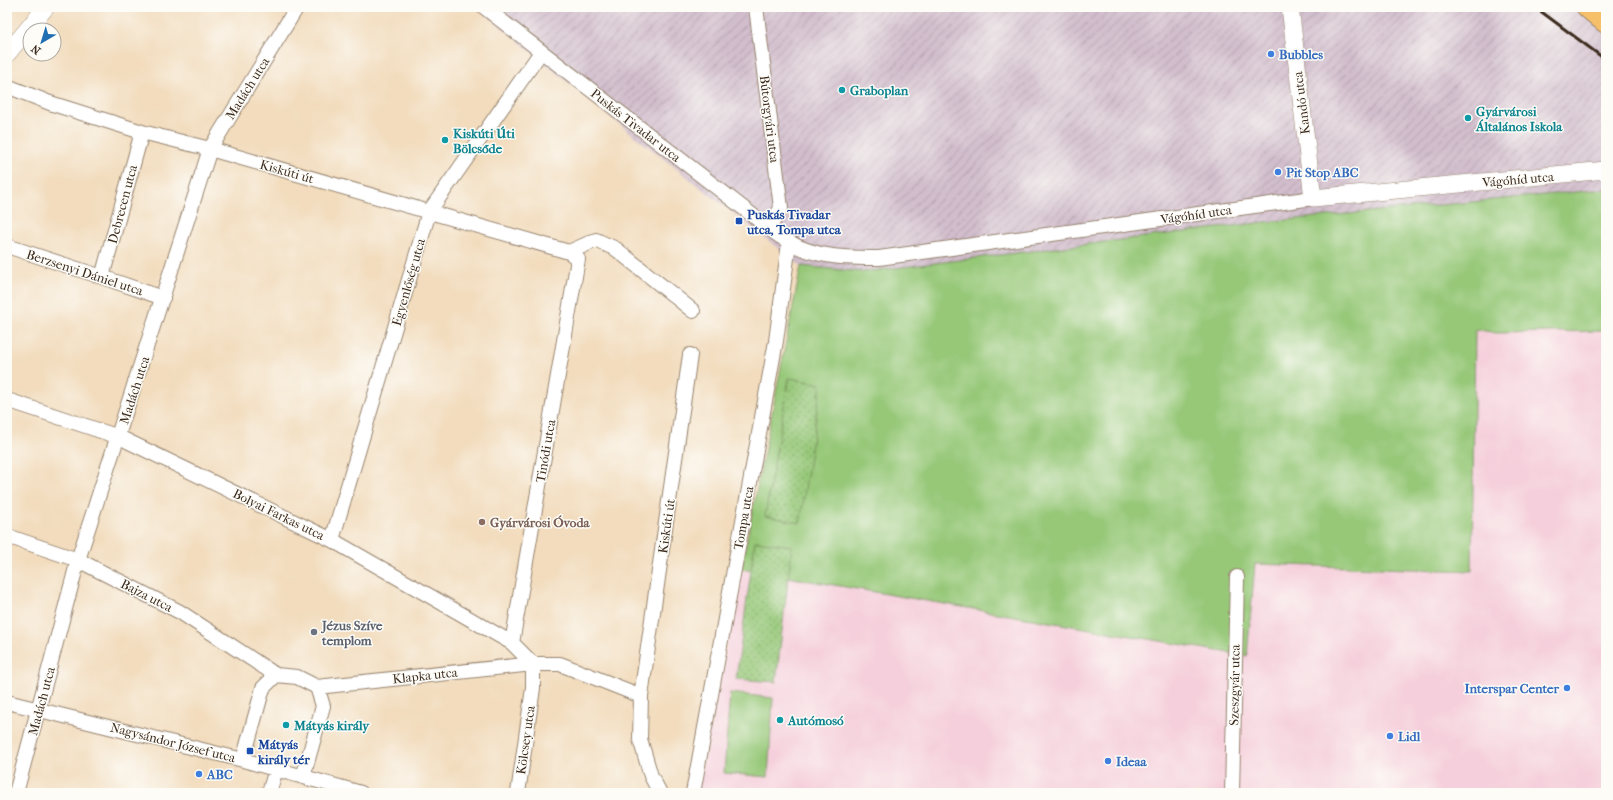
<svg xmlns="http://www.w3.org/2000/svg" width="1613" height="800" viewBox="0 0 1613 800" font-family="'IM FELL French Canon',serif">
  <style>
    .built { fill: #f5cfdb }
    .industrial { fill: url(#industrial-furrows) }
    .grass { fill: #96c878; stroke: #68794b }
    .park { fill: url(#park-dots); stroke: #68794b }
    .lines { fill: none; stroke-linecap: round; stroke-linejoin: round }
    .minor-casing { stroke: #96836e; stroke-width: 16 }
    .tertiary-casing { stroke: #96836e; stroke-width: 18 }
    .primary-casing { stroke: #96836e; stroke-width: 24 }
    .minor { stroke: #fff; stroke-width: 14 }
    .tertiary { stroke: #fff; stroke-width: 17 }
    .primary { stroke: #f6c06b; stroke-width: 22 }
    .rail { stroke: #3b2a1e; stroke-width: 3 }
    .shop-dot { fill: #3f7fe0; stroke: #fdfcf7; stroke-width: 1.5 }
    .culture-dot { fill: #0f9aa8; stroke: #fdfcf7; stroke-width: 1.5 }
    .transit-dot { fill: #1a4fb4; stroke: #fdfcf7; stroke-width: 1.5 }
    .education-dot { fill: #8d6e63; stroke: #fdfcf7; stroke-width: 1.5 }
    .worship-dot { fill: #6b7280; stroke: #fdfcf7; stroke-width: 1.5 }
    .labels { text-anchor: middle; stroke-width: 3; stroke-linejoin: round; paint-order: stroke }
    .shop-label { font-size: 13px; font-weight: bold; fill: #366cbe; stroke: #fdfcf7; text-anchor: start }
    .street-label { font-size: 13px; fill: #3b2a1e; stroke: #fdfcf7 }
    .culture-label { font-size: 13px; font-weight: bold; fill: #0d838f; stroke: #fdfcf7; text-anchor: start }
    .transit-label { font-size: 13px; font-weight: bold; fill: #164399; stroke: #fdfcf7; text-anchor: start }
    .education-label { font-size: 13px; font-weight: bold; fill: #785e54; stroke: #fdfcf7; text-anchor: start }
    .worship-label { font-size: 13px; font-weight: bold; fill: #5b616d; stroke: #fdfcf7; text-anchor: start }
  </style>
  <defs>
    <pattern id="industrial-furrows" width="10" height="10" patternUnits="userSpaceOnUse"><rect width="10" height="10" fill="#d1bdcc"/><path d="M-1 1l2-2M0 10L10 0M9 11l2-2" fill="none" stroke="#ab9aa5"/></pattern>
    <pattern id="park-dots" width="8" height="8" patternUnits="userSpaceOnUse"><rect width="8" height="8" fill="#96c878"/><path d="M2 2h.1M6 6h.1" fill="none" stroke="#7ca362" stroke-width="1.8" stroke-linecap="round"/></pattern>
  </defs>
  <rect width="100%" height="100%" fill="#fdfcf7"/>
  <filter id="ink" filterUnits="userSpaceOnUse"><feTurbulence type="fractalNoise" baseFrequency=".025" numOctaves="2"/><feDisplacementMap in="SourceGraphic" scale="8" xChannelSelector="R" yChannelSelector="G"/><feConvolveMatrix kernelMatrix="1 2 1 2 8 2 1 2 1" color-interpolation-filters="sRGB"/></filter>
  <filter id="wash" filterUnits="userSpaceOnUse"><feTurbulence type="fractalNoise" baseFrequency=".012" numOctaves="4" result="noise"/><feDisplacementMap in="SourceGraphic" scale="16" xChannelSelector="R" yChannelSelector="G"/><feGaussianBlur stdDeviation="0.9" result="paint"/><feColorMatrix in="noise" values="0 0 0 0 0 0 0 0 0 0 0 0 0 0 0 0 0 1.4 0 .05"/><feComposite in="paint" operator="in"/></filter>
  <g filter="url(#wash)">
    <rect width="100%" height="100%" fill="#f2dcbd"/>
    <path class="built" d="M 1474,329 L 1496,333 L 1606,331 L 1606,793 L 697,793 L 741,569 L 1247,656 L 1254,564 L 1472,571 Z"/>
    <path class="industrial" d="M 477,7 L 1606,7 L 1606,189 L 1265,222 L 863,272 L 801,266 L 609,116 Z"/>
    <path class="grass" d="M 1606,189 L 1606,331 L 1496,333 L 1475,329 L 1472,571 L 1255,564 L 1247,656 L 741,569 L 801,266 L 863,272 L 1265,222 Z
      M 730,693 L 773,698 L 768,777 L 724,773 Z"/>
    <path class="park" d="M 789,378 L 821,384 L 800,523 L 765,516 Z
      M 755,541 L 792,546 L 776,682 L 736,679 Z"/>
  </g>
  <g filter="url(#ink)">
    <g class="lines">
      <g class="minor-casing">
        <path id="minor" d="M 484,7 L 769,228 C 775,233 782,238 789,242 C 816,258 848,258 879,258 L 1313,198
          M 756,7 L 781,208 L 769,228
          M 7,86 L 50,103 L 142,132 L 210,149 L 569,252 L 578,259 L 512,643
          M 7,246 L 102,277 L 163,298
          M 569,252 L 596,240 L 616,249 L 693,311
          M 102,277 L 142,132
          M 7,400 L 119,437 L 332,540 L 512,643 L 533,664 L 533,688 L 518,793
          M 7,536 L 78,560 L 180,612 L 276,675
          M 332,540 L 429,212 L 541,52
          M 317,687 L 533,664 L 560,664 L 641,696 L 640,739 L 651,776 L 660,793
          M 641,696 L 690,355
          M 7,702 L 243,760 L 361,793
          M 243,760 L 263,688 L 276,675 L 297,677 L 317,687 L 323,706 L 303,777
          M 16,793 L 78,560 L 210,149 L 297,7
          M 269,793 L 276,769
          M 693,793 L 776,341 L 789,243
          M 1232,793 L 1237,577"/>
      </g>
      <g class="tertiary-casing">
        <path id="tertiary" d="M 1290,7 L 1313,198 L 1606,170
          M 7,54 L 46,7"/>
      </g>
      <g class="primary-casing">
        <path id="primary" d="M 1588,7 L 1606,22"/>
      </g>
      <use href="#minor" class="minor"/>
      <use href="#tertiary" class="tertiary"/>
      <use href="#primary" class="primary"/>
      <path class="rail" d="M 1535,7 L 1606,60"/>
    </g>
  </g>
  <g class="shop-dot">
    <circle cx="1271" cy="54" r="4"/>
    <circle cx="1278" cy="172" r="4"/>
    <circle cx="1567" cy="688" r="4"/>
    <circle cx="1390" cy="736" r="4"/>
    <circle cx="1108" cy="761" r="4"/>
    <circle cx="199" cy="774" r="4"/>
  </g>
  <g class="culture-dot">
    <circle cx="842" cy="90" r="4"/>
    <circle cx="1468" cy="118" r="4"/>
    <circle cx="445" cy="140" r="4"/>
    <circle cx="780" cy="720" r="4"/>
    <circle cx="286" cy="725" r="4"/>
  </g>
  <g class="transit-dot">
    <rect x="735" y="217" width="8" height="8" rx="2"/>
    <rect x="246" y="747" width="8" height="8" rx="2"/>
  </g>
  <circle class="education-dot" cx="482" cy="522" r="4"/>
  <circle class="worship-dot" cx="314" cy="632" r="4"/>
  <g class="labels">
    <g class="shop-label">
      <text x="1279" y="59">Bubbles</text>
      <text x="1286" y="177">Pit Stop ABC</text>
      <text x="1559" y="693" text-anchor="end">Interspar Center</text>
      <text x="1398" y="741">Lidl</text>
      <text x="1116" y="766">Ideaa</text>
      <text x="207" y="779">ABC</text>
    </g>
    <g class="street-label">
      <text transform="translate(247 88) rotate(-58)" y="5">Madách utca</text>
      <text transform="translate(1301 103) rotate(-97)" y="5">Kandó utca</text>
      <text transform="translate(770 119) rotate(83)" y="5">Bútorgyári utca</text>
      <text transform="translate(636 125) rotate(38)" y="5">Puskás Tivadar utca</text>
      <text transform="translate(287 171) rotate(16)" y="5">Kiskúti út</text>
      <text transform="translate(1518 179) rotate(-5)" y="5">Vágóhíd utca</text>
      <text transform="translate(122 204) rotate(-75)" y="5">Debrecen utca</text>
      <text transform="translate(1196 214) rotate(-8)" y="5">Vágóhíd utca</text>
      <text transform="translate(85 272) rotate(18)" y="5">Berzsenyi Dániel utca</text>
      <text transform="translate(408 282) rotate(-74)" y="5">Egyenlőség utca</text>
      <text transform="translate(134 390) rotate(-72)" y="5">Madách utca</text>
      <text transform="translate(545 451) rotate(-80)" y="5">Tinódi utca</text>
      <text transform="translate(279 514) rotate(26)" y="5">Bolyai Farkas utca</text>
      <text transform="translate(743 518) rotate(-80)" y="5">Tompa utca</text>
      <text transform="translate(666 526) rotate(-82)" y="5">Kiskúti út</text>
      <text transform="translate(147 595) rotate(27)" y="5">Bajza utca</text>
      <text transform="translate(425 675) rotate(-6)" y="5">Klapka utca</text>
      <text transform="translate(1234 685) rotate(-89)" y="5">Szeszgyár utca</text>
      <text transform="translate(41 701) rotate(-75)" y="5">Madách utca</text>
      <text transform="translate(525 740) rotate(-82)" y="5">Kölcsey utca</text>
      <text transform="translate(173 742) rotate(14)" y="5">Nagysándor József utca</text>
    </g>
    <g class="culture-label">
      <text x="850" y="95">Graboplan</text>
      <text x="1476" y="116">Gyárvárosi<tspan x="1476" dy="15">Általános Iskola</tspan></text>
      <text x="453" y="138">Kiskúti Úti<tspan x="453" dy="15">Bölcsőde</tspan></text>
      <text x="788" y="725">Autómosó</text>
      <text x="294" y="730">Mátyás király</text>
    </g>
    <g class="transit-label">
      <text x="747" y="219">Puskás Tivadar<tspan x="747" dy="15">utca, Tompa utca</tspan></text>
      <text x="258" y="749">Mátyás<tspan x="258" dy="15">király tér</tspan></text>
    </g>
    <g class="education-label">
      <text x="490" y="527">Gyárvárosi Óvoda</text>
    </g>
    <g class="worship-label">
      <text x="322" y="630">Jézus Szíve<tspan x="322" dy="15">templom</tspan></text>
    </g>
  </g>
  <rect width="1613" height="800" fill="none" stroke="#fdfcf7" stroke-width="24"/>
  <g transform="translate(42 42) rotate(218)"><circle r="19" fill="#fdfcf7" stroke="#afa8a0"/>
  <path d="M0-3L7 15L0 10L-7 15Z" fill="#1f6fb2"/>
  <text y="-6" font-size="11" font-weight="bold" text-anchor="middle" fill="#3b2a1e">N</text>
  </g>
</svg>
